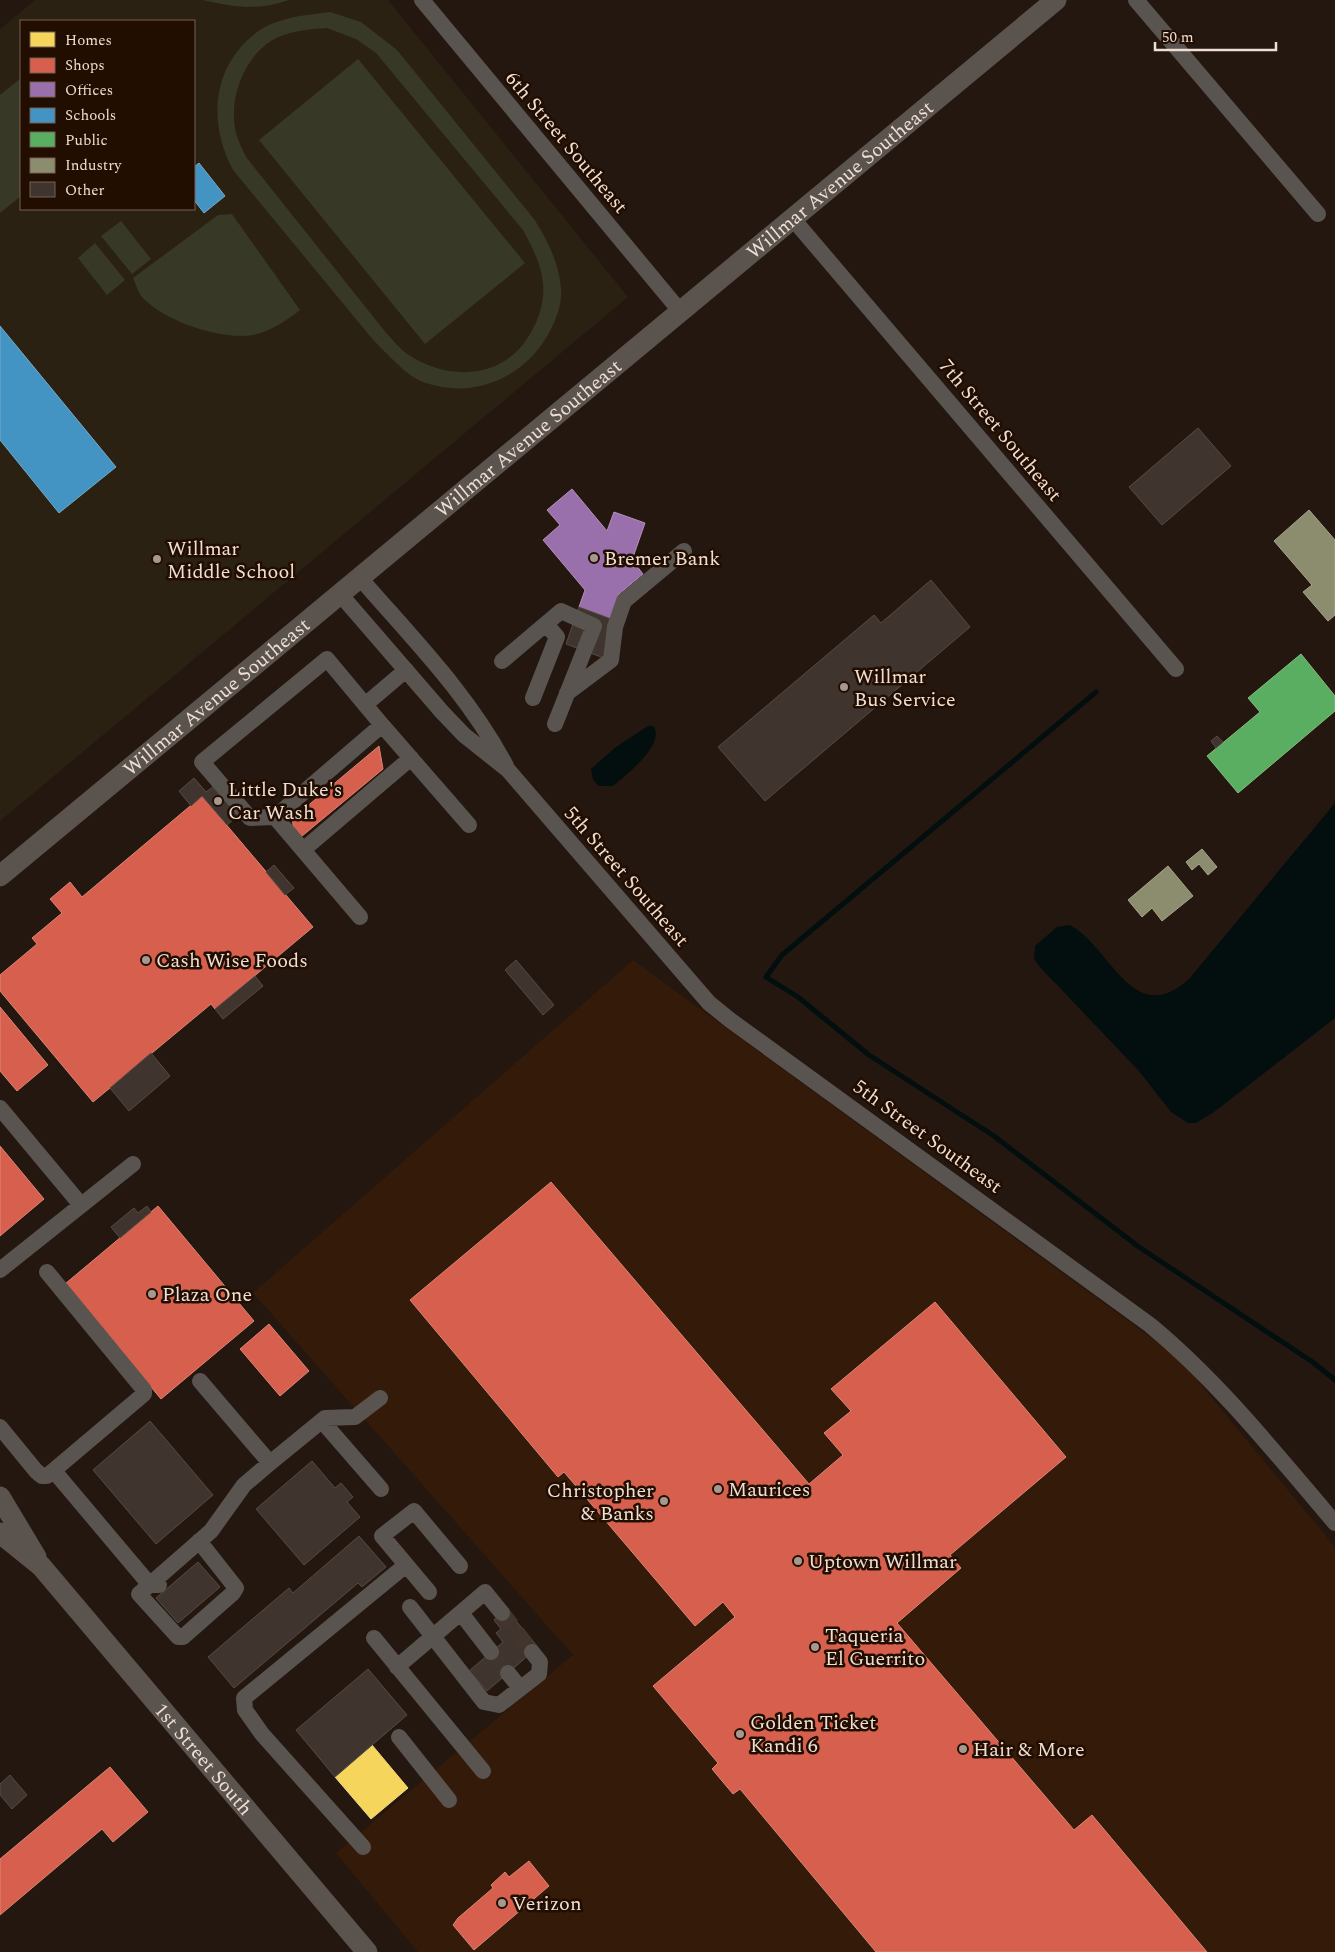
<svg xmlns="http://www.w3.org/2000/svg" width="1335" height="1952" viewBox="0 0 1335 1952" font-family="Spectral,serif">
  <style>
    .built { fill: #341a08 }
    .education { fill: #2a2112; fill-rule: evenodd }
    .green { fill: #383827; fill-rule: evenodd }
    .water { fill: #030e0f }
    .homes { fill: #f6d55c; stroke: #f4d880 }
    .shops { fill: #d6604d; stroke: #dd8676 }
    .offices { fill: #9970ab; stroke: #b291b7 }
    .schools { fill: #4393c3; stroke: #76aac8 }
    .public { fill: #5aae61; stroke: #86bc84 }
    .industry { fill: #8c8c6e; stroke: #a9a58d }
    .lines { fill: none; stroke-linecap: round; stroke-linejoin: round }
    .stream { stroke: #030e0f; stroke-width: 5 }
    .building { fill: #40352e; stroke: #564b44 }
    .minor-tunnel { stroke: #42352d; stroke-width: 16; stroke-dasharray: 16 8; stroke-linecap: butt }
    .minor { stroke: #595450; stroke-width: 16 }
    .major { stroke: #5b534e; stroke-width: 21 }
    .poi-dot { fill: #a7988f; stroke: #220d01; stroke-width: 2 }
    .labels { text-anchor: middle; stroke-width: 5; stroke-linejoin: round; paint-order: stroke }
    .street-label { font-size: 20px; fill: #eeded4; stroke: #220d01 }
    .poi-label { font-size: 20px; fill: #eeded4; stroke: #220d01; text-anchor: start }
  </style>
  <rect width="100%" height="100%" fill="#24170f"/>
  <path class="built" d="M 633,960 L 1179,1358 L 1335,1547 L 1335,1952 L 418,1952 L 336,1853 L 573,1655 L 253,1293 Z"/>
  <path class="education" d="M 35,0 L 388,0 L 628,297 L 0,821 L 0,29 ZM 21,21 L 194,21 L 194,209 L 21,209 Z"/>
  <path class="green" d="M 203,0 L 289,0 C 258,11 233,7 203,0 Z
    M 330,12 L 361,22 L 397,50 L 534,219 C 548,241 559,263 561,289 C 562,303 557,317 551,329 C 528,376 475,401 423,382 C 405,375 388,354 374,341 L 233,170 C 207,122 212,63 260,30 C 280,17 307,15 330,12 ZM 327,28 L 356,39 L 376,53 L 523,230 C 532,247 541,263 543,283 C 545,301 539,319 530,334 C 504,380 447,382 406,353 C 399,348 393,340 387,334 L 246,157 C 243,150 238,141 236,133 C 228,100 243,59 271,41 C 287,31 309,29 327,28 Z
    M 358,59 L 525,263 L 425,344 L 259,140 Z
    M 21,78 L 21,196 L 0,213 L 0,95 Z
    M 232,214 L 300,310 C 286,321 271,331 253,335 C 221,340 166,322 143,298 C 138,293 136,284 133,278 L 218,215 Z
    M 121,221 L 151,259 L 132,274 L 101,236 Z
    M 95,243 L 125,280 L 107,295 L 78,258 Z"/>
  <path class="water" d="M 648,726 L 653,726 C 667,743 626,775 613,786 L 599,786 L 593,780 L 591,769 L 616,747 Z
    M 1335,803 L 1335,1018 L 1214,1112 L 1196,1123 L 1188,1123 L 1171,1112 L 1139,1071 L 1038,965 L 1034,958 L 1035,946 L 1057,927 L 1070,925 C 1111,947 1133,1030 1189,979 Z"/>
  <path class="homes" d="M 372,1745 L 408,1788 L 371,1819 L 335,1777 Z"/>
  <path class="shops" d="M 379,746 L 383,769 L 296,841 L 292,819 Z
    M 202,796 L 313,927 L 215,1009 L 211,1004 L 93,1102 L 0,991 L 0,975 L 37,944 L 32,938 L 62,913 L 50,899 L 70,882 L 82,897 Z
    M 0,1007 L 48,1065 L 17,1091 L 0,1071 Z
    M 0,1146 L 44,1199 L 0,1236 Z
    M 551,1182 L 809,1484 L 843,1455 L 824,1433 L 851,1411 L 831,1389 L 935,1302 L 1066,1457 L 950,1555 L 961,1568 L 897,1623 L 1074,1830 L 1092,1815 L 1207,1952 L 876,1952 L 740,1789 L 733,1794 L 712,1769 L 718,1763 L 653,1686 L 735,1617 L 723,1602 L 695,1626 L 564,1472 L 558,1477 L 410,1300 Z
    M 158,1206 L 254,1321 L 161,1399 L 65,1284 Z
    M 269,1324 L 309,1371 L 280,1396 L 240,1349 Z
    M 110,1767 L 148,1812 L 113,1842 L 102,1829 L 0,1915 L 0,1859 Z
    M 529,1861 L 549,1886 L 474,1950 L 453,1925 L 458,1918 L 493,1888 L 491,1885 L 505,1872 L 509,1877 Z"/>
  <path class="offices" d="M 572,489 L 607,531 L 614,512 L 645,523 L 632,560 L 643,574 L 619,594 L 616,603 L 617,621 L 579,607 L 585,590 L 543,540 L 560,525 L 547,510 Z"/>
  <path class="schools" d="M 199,163 L 225,196 L 204,213 L 194,200 L 194,167 Z
    M 0,326 L 116,467 L 59,513 L 0,440 Z"/>
  <path class="public" d="M 1301,654 L 1335,696 L 1335,711 L 1238,793 L 1207,756 L 1260,712 L 1248,698 Z"/>
  <path class="industry" d="M 1309,510 L 1335,540 L 1335,615 L 1328,621 L 1303,592 L 1312,585 L 1274,541 Z
    M 1202,849 L 1217,867 L 1208,875 L 1199,864 L 1192,870 L 1186,862 Z
    M 1168,866 L 1193,896 L 1162,921 L 1152,908 L 1142,917 L 1128,900 Z"/>
  <g class="lines">
    <path class="stream" d="M 1096,692 L 782,955 L 766,977 L 798,997 L 869,1055 L 994,1136 L 1139,1247 L 1314,1363 L 1335,1380"/>
  </g>
  <path class="building" d="M 1198,428 L 1231,466 L 1162,525 L 1129,487 Z
    M 931,580 L 970,627 L 765,801 L 718,747 L 874,615 L 881,623 Z
    M 579,607 L 617,621 L 604,658 L 566,644 Z
    M 1217,736 L 1223,742 L 1216,748 L 1211,741 Z
    M 194,778 L 206,792 L 217,784 L 241,813 L 227,825 L 202,796 L 191,806 L 179,791 Z
    M 274,865 L 294,888 L 285,895 L 266,872 Z
    M 516,960 L 554,1005 L 543,1015 L 505,970 Z
    M 255,976 L 263,986 L 223,1019 L 215,1009 Z
    M 151,1053 L 170,1076 L 129,1111 L 110,1088 Z
    M 147,1206 L 151,1212 L 120,1238 L 111,1227 L 134,1208 L 138,1213 Z
    M 150,1421 L 213,1495 L 156,1544 L 93,1470 Z
    M 312,1461 L 335,1488 L 341,1483 L 353,1497 L 347,1502 L 360,1517 L 304,1565 L 256,1509 Z
    M 359,1536 L 386,1567 L 362,1587 L 358,1583 L 234,1688 L 208,1657 L 289,1588 L 293,1593 Z
    M 198,1562 L 220,1587 L 178,1623 L 156,1598 Z
    M 506,1609 L 538,1647 L 487,1691 L 469,1671 L 503,1642 L 496,1633 L 501,1629 L 494,1620 Z
    M 368,1669 L 407,1715 L 335,1777 L 296,1730 Z
    M 10,1775 L 27,1795 L 12,1809 L 0,1795 L 0,1784 Z"/>
  <g class="lines">
    <path class="minor-tunnel" d="M 502,1613 L 532,1652
      M 491,1652 L 508,1673"/>
    <path class="minor" d="M 422,0 L 680,311
      M 1136,0 L 1318,214
      M 793,219 L 1176,669
      M 360,578 C 412,638 469,695 506,766
      M 340,594 L 442,712 L 464,735 L 508,770 L 709,1003 L 730,1020 L 1150,1325 C 1220,1383 1276,1454 1335,1523
      M 502,661 L 561,611 L 594,626 L 555,724
      M 567,693 L 611,660 L 615,627 L 624,601 L 684,551
      M 533,698 L 557,637 L 546,624
      M 366,704 L 406,670
      M 275,817 L 250,818 L 202,762 L 327,659 L 382,725
      M 303,850 L 411,758
      M 360,917 L 275,817 L 382,725 L 469,825
      M 0,1108 L 81,1205
      M 0,1270 L 133,1164
      M 200,1381 L 270,1463
      M 322,1421 L 381,1489
      M 0,1427 L 36,1471 L 42,1476 L 47,1476 L 144,1394 L 144,1390 L 47,1272
      M 54,1471 L 150,1585 L 159,1585
      M 199,1541 L 236,1588 L 233,1593 L 183,1637 L 178,1637 L 139,1594 L 211,1531 L 244,1485 L 270,1463 L 325,1418 L 355,1417 L 380,1398
      M 429,1592 L 382,1536 L 414,1511 L 460,1566
      M 410,1607 L 484,1702 L 499,1705 L 539,1674 L 540,1662 L 532,1652
      M 461,1613 L 491,1652
      M 374,1638 L 483,1771
      M 397,1667 L 485,1592 L 502,1613
      M 508,1673 L 520,1688
      M 399,1737 L 449,1800
      M 363,1847 L 262,1734 L 245,1710 L 244,1698 L 406,1565"/>
    <g class="major">
      <path id="s1" d="M 0,876 L 1056,0"/>
      <path d="M 0,1497 L 36,1557"/>
      <path id="s2" d="M 0,1533 L 41,1566 L 367,1952"/>
    </g>
  </g>
  <g class="poi-dot">
    <circle cx="594" cy="558" r="5"/>
    <circle cx="157" cy="559" r="5"/>
    <circle cx="844" cy="687" r="5"/>
    <circle cx="218" cy="801" r="5"/>
    <circle cx="146" cy="960" r="5"/>
    <circle cx="152" cy="1294" r="5"/>
    <circle cx="718" cy="1489" r="5"/>
    <circle cx="664" cy="1501" r="5"/>
    <circle cx="798" cy="1561" r="5"/>
    <circle cx="815" cy="1647" r="5"/>
    <circle cx="740" cy="1734" r="5"/>
    <circle cx="963" cy="1749" r="5"/>
    <circle cx="502" cy="1903" r="5"/>
  </g>
  <g class="labels">
    <g class="street-label">
      <text transform="translate(567 142) rotate(50)" y="7">6th Street Southeast</text>
      <text dy="7" stroke="none"><textPath href="#s1" startOffset="1091">Willmar Avenue Southeast</textPath></text>
      <text transform="translate(1001 430) rotate(50)" y="7">7th Street Southeast</text>
      <text dy="7" stroke="none"><textPath href="#s1" startOffset="686">Willmar Avenue Southeast</textPath></text>
      <text dy="7" stroke="none"><textPath href="#s1" startOffset="281">Willmar Avenue Southeast</textPath></text>
      <text transform="translate(627 876) rotate(49)" y="7">5th Street Southeast</text>
      <text transform="translate(928 1136) rotate(36)" y="7">5th Street Southeast</text>
      <text dy="7" stroke="none"><textPath href="#s2" startOffset="305">1st Street South</textPath></text>
    </g>
    <g class="poi-label">
      <text x="167" y="555">Willmar<tspan x="167" dy="23">Middle School</tspan></text>
      <text x="604" y="565">Bremer Bank</text>
      <text x="854" y="683">Willmar<tspan x="854" dy="23">Bus Service</tspan></text>
      <text x="228" y="796">Little Duke's<tspan x="228" dy="23">Car Wash</tspan></text>
      <text x="156" y="967">Cash Wise Foods</text>
      <text x="162" y="1301">Plaza One</text>
      <text x="728" y="1496">Maurices</text>
      <text x="654" y="1497" text-anchor="end">Christopher<tspan x="654" dy="23">&amp; Banks</tspan></text>
      <text x="808" y="1568">Uptown Willmar</text>
      <text x="825" y="1642">Taqueria<tspan x="825" dy="23">El Guerrito</tspan></text>
      <text x="750" y="1729">Golden Ticket<tspan x="750" dy="23">Kandi 6</tspan></text>
      <text x="973" y="1756">Hair &amp; More</text>
      <text x="512" y="1910">Verizon</text>
    </g>
  </g>
  <rect x="20" y="20" width="175" height="190" fill="#220d01" stroke="#746155"/>
  <rect x="30" y="32" width="25" height="15" fill="#f6d55c" stroke="#746155"/>
  <text x="65" y="45" font-size="15" fill="#eeded4">Homes</text>
  <rect x="30" y="58" width="25" height="15" fill="#d6604d" stroke="#746155"/>
  <text x="65" y="70" font-size="15" fill="#eeded4">Shops</text>
  <rect x="30" y="82" width="25" height="15" fill="#9970ab" stroke="#746155"/>
  <text x="65" y="95" font-size="15" fill="#eeded4">Offices</text>
  <rect x="30" y="108" width="25" height="15" fill="#4393c3" stroke="#746155"/>
  <text x="65" y="120" font-size="15" fill="#eeded4">Schools</text>
  <rect x="30" y="132" width="25" height="15" fill="#5aae61" stroke="#746155"/>
  <text x="65" y="145" font-size="15" fill="#eeded4">Public</text>
  <rect x="30" y="158" width="25" height="15" fill="#8c8c6e" stroke="#746155"/>
  <text x="65" y="170" font-size="15" fill="#eeded4">Industry</text>
  <rect x="30" y="182" width="25" height="15" fill="#40352e" stroke="#746155"/>
  <text x="65" y="195" font-size="15" fill="#eeded4">Other</text>
  <path d="M1155 42v8h121v-8" fill="none" stroke="#eeded4" stroke-width="2.5"/>
  <text x="1162" y="42" font-size="15" fill="#eeded4" stroke="#220d01" stroke-width="4" paint-order="stroke">50 m</text>
</svg>
